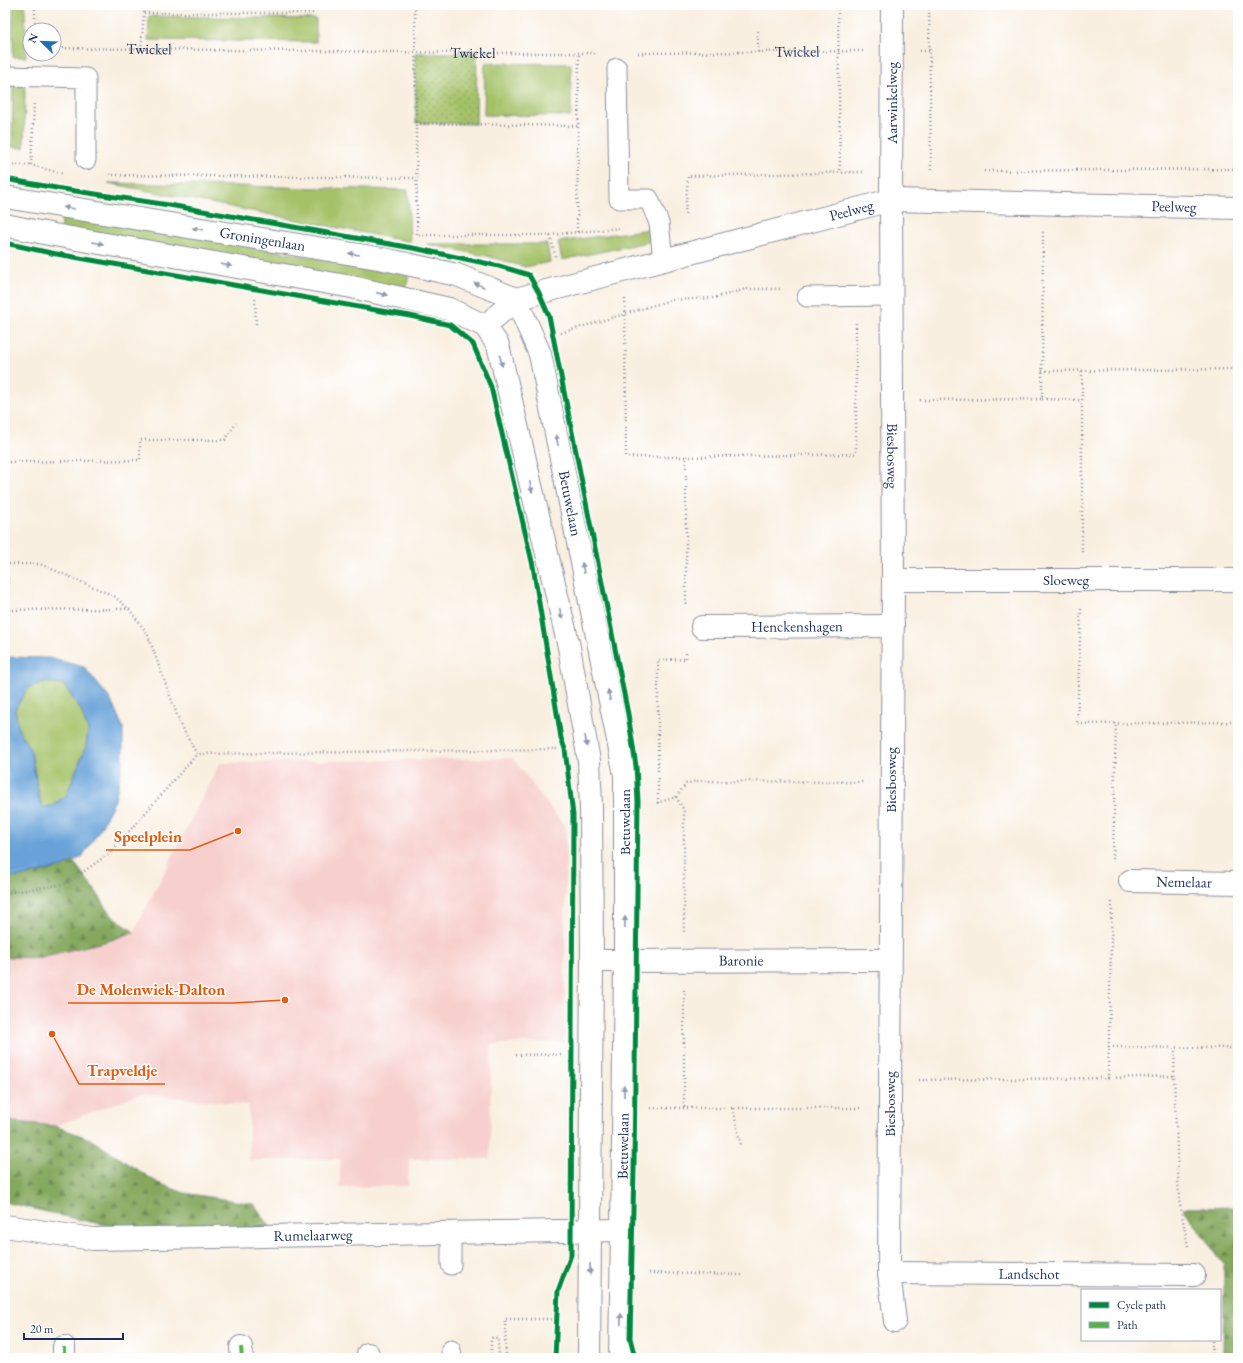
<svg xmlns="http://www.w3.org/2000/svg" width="1243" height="1363" viewBox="0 0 1243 1363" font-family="'EB Garamond',serif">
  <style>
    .built { fill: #f7d0ce }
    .grass { fill: #a6c269; stroke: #607864 }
    .forest { fill: url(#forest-firs); stroke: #506c5e }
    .park { fill: url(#park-dots); stroke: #607864 }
    .water { fill: #68a2d8; stroke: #42689b; fill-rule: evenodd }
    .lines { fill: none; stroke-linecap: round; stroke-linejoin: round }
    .service-casing { stroke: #8a8f9f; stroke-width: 21 }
    .pedestrian-casing { stroke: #8a8f9f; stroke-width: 24 }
    .minor-casing { stroke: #8a8f9f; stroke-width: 24 }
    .tertiary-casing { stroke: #8a8f9f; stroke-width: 24 }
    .path { stroke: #8a8f9f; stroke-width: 2.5; stroke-dasharray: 1 3; stroke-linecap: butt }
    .service { stroke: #fff; stroke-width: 19 }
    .pedestrian { stroke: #fff; stroke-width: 22 }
    .minor { stroke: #fff; stroke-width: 22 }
    .tertiary { stroke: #fff; stroke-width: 22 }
    .quiet { stroke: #55b248; stroke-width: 4; stroke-dasharray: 8 4; stroke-linecap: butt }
    .cycleway-casing { stroke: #fff; stroke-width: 8 }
    .cycleway { stroke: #00873e; stroke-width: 5 }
    .oneway { fill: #8d97ae }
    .labels { text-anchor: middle; stroke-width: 3; stroke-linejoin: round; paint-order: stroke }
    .street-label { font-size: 15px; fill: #1b2f5e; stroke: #fff }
    .leader { fill: none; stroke: #e8590c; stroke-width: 1.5 }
    .callout-dot { fill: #e8590c; stroke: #fff; stroke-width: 1.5 }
    .callout-label { font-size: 16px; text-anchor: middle; font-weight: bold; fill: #e8590c; stroke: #fff; stroke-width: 3; stroke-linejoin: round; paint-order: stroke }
  </style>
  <defs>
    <pattern id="forest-firs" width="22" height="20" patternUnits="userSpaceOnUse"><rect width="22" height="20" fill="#84a85d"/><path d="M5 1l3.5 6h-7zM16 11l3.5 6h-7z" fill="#6b8950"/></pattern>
    <pattern id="park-dots" width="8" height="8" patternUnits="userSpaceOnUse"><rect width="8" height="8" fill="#a6c269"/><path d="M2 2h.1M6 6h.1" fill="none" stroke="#869e5a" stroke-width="1.8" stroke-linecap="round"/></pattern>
  </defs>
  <rect width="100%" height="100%" fill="#fff"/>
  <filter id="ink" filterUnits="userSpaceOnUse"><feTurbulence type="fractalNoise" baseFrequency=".025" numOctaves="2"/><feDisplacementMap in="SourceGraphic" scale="8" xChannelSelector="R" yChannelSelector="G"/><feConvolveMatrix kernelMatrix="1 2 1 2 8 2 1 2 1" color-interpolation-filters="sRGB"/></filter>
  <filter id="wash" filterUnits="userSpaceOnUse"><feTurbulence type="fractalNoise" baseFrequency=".012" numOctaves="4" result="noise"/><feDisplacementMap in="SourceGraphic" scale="16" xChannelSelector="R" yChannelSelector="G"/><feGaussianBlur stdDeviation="0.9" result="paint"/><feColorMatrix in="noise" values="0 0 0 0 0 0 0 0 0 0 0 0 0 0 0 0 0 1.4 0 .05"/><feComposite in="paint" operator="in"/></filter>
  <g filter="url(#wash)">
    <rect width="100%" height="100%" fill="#f9efe0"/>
    <path class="built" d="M 512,758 L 566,828 L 564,1042 L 491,1044 L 490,1159 L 409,1159 L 408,1186 L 340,1187 L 340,1159 L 249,1160 L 249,1105 L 141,1094 L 55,1126 L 5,1121 L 5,957 L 37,958 L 108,941 L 134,932 L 220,763 Z"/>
    <path class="grass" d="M 13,5 L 25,5 L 26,57 L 13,57 Z
      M 149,16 L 316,19 L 316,42 L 148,40 Z
      M 485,63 L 571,64 L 571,116 L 484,115 Z
      M 13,86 L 25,86 L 24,148 L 12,147 Z
      M 108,183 L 408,190 L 410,242 Z
      M 63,214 L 409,274 L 406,289 L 60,230 Z
      M 650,229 L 652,241 L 562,260 L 558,242 Z
      M 427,244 L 547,244 L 550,262 L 525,267 L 487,256 Z
      M 43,682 L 63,684 L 81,710 L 88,730 L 86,746 L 66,796 L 51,806 L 42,807 L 39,797 L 31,751 L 19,731 L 15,709 L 28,688 Z"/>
    <path class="forest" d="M 73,861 L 97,893 L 111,915 L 134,932 L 108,941 L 37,958 L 5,957 L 5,876 C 27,878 53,871 73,861 Z
      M 5,1121 L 55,1126 L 90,1139 L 158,1183 L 184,1193 L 254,1204 L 271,1228 L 125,1229 L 72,1218 L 5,1202 Z
      M 1238,1207 L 1238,1358 L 1223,1358 L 1224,1265 L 1183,1208 Z"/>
    <path class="park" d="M 415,53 L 477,53 L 476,124 L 416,123 Z"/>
    <path class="water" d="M 5,657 L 49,658 L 84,667 L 110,699 L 123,727 L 123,762 L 115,800 L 100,829 L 82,857 L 62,867 L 19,877 L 5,876 ZM 43,682 L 63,684 L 81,710 L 88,730 L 86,746 L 66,796 L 51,806 L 43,807 L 39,797 L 31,751 L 19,731 L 15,709 L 28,688 Z"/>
  </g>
  <g filter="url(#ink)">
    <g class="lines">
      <g class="service-casing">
        <path id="service" d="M 617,68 L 619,199 L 649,199 L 659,223 L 663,260
          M 5,76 L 86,78 L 86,160
          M 807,297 L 891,296
          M 451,1233 L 451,1265
          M 451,1350 L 452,1358"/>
      </g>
      <g class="pedestrian-casing">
        <path id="pedestrian" d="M 64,1347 L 64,1358
          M 241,1347 L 242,1358
          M 368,1354 L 369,1358"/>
      </g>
      <g class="minor-casing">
        <g id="minor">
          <path id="s3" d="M 892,5 L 891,200 L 893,580 L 889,1273 L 895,1321"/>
          <path id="s4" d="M 485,326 L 516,299 L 891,200 L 1238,208"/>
          <path id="s5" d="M 893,580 L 1238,580"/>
          <path id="s6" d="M 702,627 L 893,626"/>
          <path id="s7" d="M 1130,881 L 1238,883"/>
          <path id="s8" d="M 592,961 L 890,960"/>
          <path id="s9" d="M 5,1226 L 93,1239 L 622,1230"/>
          <path id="s10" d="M 889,1273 L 1194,1275"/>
        </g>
      </g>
      <g class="tertiary-casing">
        <g id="tertiary">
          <path id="s11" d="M 5,197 L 384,259 L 457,275 L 516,299 L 540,354 L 625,775 L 625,961 L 622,1230 L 620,1358"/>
          <path d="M 5,225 L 54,235 L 352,287 L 449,309 L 485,326 L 498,345 L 569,647 L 589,761 L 591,807 L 592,961 L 589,1358"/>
        </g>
      </g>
      <g class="path">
        <path d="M 35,5 L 35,30"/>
        <path d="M 415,5 L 417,235 L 550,235 L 556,259"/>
        <path d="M 838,5 L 840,172"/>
        <path d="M 929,5 L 931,172"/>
        <path id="s1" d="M 54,48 L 477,53 L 595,53"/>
        <path d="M 141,49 L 144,13 L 316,13"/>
        <path d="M 920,51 L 930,51"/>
        <path d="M 758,52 L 758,31"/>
        <path id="s2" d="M 638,53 L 863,51"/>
        <path d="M 34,104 L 31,165 L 64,174"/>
        <path d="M 416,123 L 578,126"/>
        <path d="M 5,165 L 31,165"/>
        <path d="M 984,171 L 1238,169"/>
        <path d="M 109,175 L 416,178"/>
        <path d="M 685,214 L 688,176 L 863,172"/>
        <path d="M 577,232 L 579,53"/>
        <path d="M 550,235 L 619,228"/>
        <path d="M 255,299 L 256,327"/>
        <path d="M 625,299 L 626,457 L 686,457 L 686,604"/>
        <path d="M 561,333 L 671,300 L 714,298 L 746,289 L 782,289"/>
        <path d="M 1042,371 L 1238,369"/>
        <path d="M 1042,399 L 1082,400"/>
        <path d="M 920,400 L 1042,399 L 1043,232"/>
        <path d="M 686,457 L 856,454 L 856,323"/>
        <path d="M 5,462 L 140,460 L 140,440 L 225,440 L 236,423"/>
        <path d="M 1082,552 L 1082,371"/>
        <path d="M 5,564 L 40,564 L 114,596 L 129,609"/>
        <path d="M 5,577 L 8,577 L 8,610"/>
        <path d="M 1081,609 L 1077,724 L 1238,722"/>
        <path d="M 5,610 L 129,609 L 147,633 L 181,726 L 197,754 L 559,749"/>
        <path d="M 676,797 L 684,810 L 684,933"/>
        <path d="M 657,803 L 676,797 L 686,784 L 696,781 L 864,782"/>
        <path d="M 658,803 L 658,660 L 686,659 L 686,651"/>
        <path d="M 1113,859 L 1116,724"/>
        <path d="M 5,893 L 66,884 L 110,853 L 197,754"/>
        <path d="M 1112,902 L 1108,1078 L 1174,1076 L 1179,1200 L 1188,1246"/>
        <path d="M 684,990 L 684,1108"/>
        <path d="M 1109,1047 L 1238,1048"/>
        <path d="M 516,1055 L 563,1054"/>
        <path d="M 1174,1076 L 1175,1048"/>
        <path d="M 919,1080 L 1108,1078"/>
        <path d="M 651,1108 L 862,1108"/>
        <path d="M 733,1108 L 741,1147"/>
        <path d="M 649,1273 L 743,1275"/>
        <path d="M 491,1358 L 491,1340 L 492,1338 L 495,1337 L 498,1340 L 499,1358"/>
        <path d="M 506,1358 L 505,1319 L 557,1319"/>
        <path d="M 1212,1358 L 1212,1340"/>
      </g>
      <use href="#service" class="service"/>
      <use href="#pedestrian" class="pedestrian"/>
      <use href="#minor" class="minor"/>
      <use href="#tertiary" class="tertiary"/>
      <path class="quiet" d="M 64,1347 L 64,1358
        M 241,1347 L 242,1358
        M 368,1354 L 369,1358"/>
      <g class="cycleway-casing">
        <path id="cycleway" d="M 5,179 L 62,189 L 169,205 L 418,249 L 499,266 L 529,275 L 539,293 L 549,316 L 628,714 L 636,766 L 638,801 L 634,1169 L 630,1338 L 635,1358
          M 5,243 L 51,253 L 410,316 L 450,325 L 473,344 L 491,387 L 533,566 L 561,738 L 565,749 L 573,815 L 571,1255 L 558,1291 L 555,1358"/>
      </g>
      <use href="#cycleway" class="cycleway"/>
    </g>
    <defs><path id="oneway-solid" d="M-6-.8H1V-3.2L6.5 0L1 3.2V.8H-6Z"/></defs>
    <g class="oneway">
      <use href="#oneway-solid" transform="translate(69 208) rotate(-171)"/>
      <use href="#oneway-solid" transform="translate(198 229) rotate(-171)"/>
      <use href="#oneway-solid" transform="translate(98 243) rotate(10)"/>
      <use href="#oneway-solid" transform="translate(354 254) rotate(-171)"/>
      <use href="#oneway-solid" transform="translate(226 265) rotate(10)"/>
      <use href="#oneway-solid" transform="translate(479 285) rotate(-158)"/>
      <use href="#oneway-solid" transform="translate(382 294) rotate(13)"/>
      <use href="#oneway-solid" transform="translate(501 361) rotate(77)"/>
      <use href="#oneway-solid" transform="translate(557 440) rotate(-101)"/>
      <use href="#oneway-solid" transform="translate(531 487) rotate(77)"/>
      <use href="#oneway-solid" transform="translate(583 568) rotate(-101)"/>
      <use href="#oneway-solid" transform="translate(561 614) rotate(77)"/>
      <use href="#oneway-solid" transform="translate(609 695) rotate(-101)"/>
      <use href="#oneway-solid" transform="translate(586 741) rotate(80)"/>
      <use href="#oneway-solid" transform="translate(625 922) rotate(-90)"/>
      <use href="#oneway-solid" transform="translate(624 1091) rotate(-89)"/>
      <use href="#oneway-solid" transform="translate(590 1269) rotate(91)"/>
      <use href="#oneway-solid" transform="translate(621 1319) rotate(-89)"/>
    </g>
  </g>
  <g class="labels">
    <g class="street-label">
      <text dy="5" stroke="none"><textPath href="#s1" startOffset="95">Twickel</textPath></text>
      <text dy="5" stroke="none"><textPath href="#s2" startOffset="159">Twickel</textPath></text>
      <text dy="5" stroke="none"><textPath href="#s1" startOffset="419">Twickel</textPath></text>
      <text transform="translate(892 103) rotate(-90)" y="5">Aarwinkelweg</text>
      <text dy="5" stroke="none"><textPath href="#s4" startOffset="712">Peelweg</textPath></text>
      <text dy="5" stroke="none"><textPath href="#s4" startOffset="388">Peelweg</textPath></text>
      <text dy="5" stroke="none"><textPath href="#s11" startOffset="261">Groningenlaan</textPath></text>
      <text dy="5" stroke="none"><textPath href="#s3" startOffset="451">Biesbosweg</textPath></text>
      <text dy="5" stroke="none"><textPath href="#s11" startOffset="735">Betuwelaan</textPath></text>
      <text dy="5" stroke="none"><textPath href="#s5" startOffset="173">Sloeweg</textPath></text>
      <text dy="5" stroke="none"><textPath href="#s6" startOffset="95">Henckenshagen</textPath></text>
      <text transform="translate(891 780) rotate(-90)" y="5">Biesbosweg</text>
      <text transform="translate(625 822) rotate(-90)" y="5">Betuwelaan</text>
      <text dy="5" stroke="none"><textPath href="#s7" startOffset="54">Nemelaar</textPath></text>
      <text dy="5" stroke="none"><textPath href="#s8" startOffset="149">Baronie</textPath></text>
      <text transform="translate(890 1104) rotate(-90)" y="5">Biesbosweg</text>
      <text transform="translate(623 1146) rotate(-89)" y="5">Betuwelaan</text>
      <text dy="5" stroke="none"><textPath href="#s9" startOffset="309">Rumelaarweg</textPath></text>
      <text dy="5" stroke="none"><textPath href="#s10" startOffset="140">Landschot</textPath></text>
    </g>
  </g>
  <path class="leader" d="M238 831L190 850H106M285 1000L233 1003H68M52 1034L79 1084H165"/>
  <g class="callout-dot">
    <circle cx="238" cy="831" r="4"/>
    <circle cx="285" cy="1000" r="4"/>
    <circle cx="52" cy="1034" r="4"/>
  </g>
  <g class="callout-label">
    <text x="148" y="842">Speelplein</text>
    <text x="151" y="995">De Molenwiek-Dalton</text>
    <text x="122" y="1076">Trapveldje</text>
  </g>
  <rect width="1243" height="1363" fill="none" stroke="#fff" stroke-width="20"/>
  <rect x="1081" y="1289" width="140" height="52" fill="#ffffff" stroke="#a4acbf"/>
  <rect x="1089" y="1302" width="20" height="6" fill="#00873e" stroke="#a4acbf"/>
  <text x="1117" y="1309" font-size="12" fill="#1b2f5e">Cycle path</text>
  <rect x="1089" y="1322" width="20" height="6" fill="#55b248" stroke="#a4acbf"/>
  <text x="1117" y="1329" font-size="12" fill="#1b2f5e">Path</text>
  <g transform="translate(42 42) rotate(293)"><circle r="19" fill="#ffffff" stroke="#a4acbf"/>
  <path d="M0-3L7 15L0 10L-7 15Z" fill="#1f6fb2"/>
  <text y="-6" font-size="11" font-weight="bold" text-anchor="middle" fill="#1b2f5e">N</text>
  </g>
  <path d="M24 1333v6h99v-6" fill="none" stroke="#1b2f5e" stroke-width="2"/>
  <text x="30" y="1333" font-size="12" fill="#1b2f5e" stroke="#ffffff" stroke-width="3" paint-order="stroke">20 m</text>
</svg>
